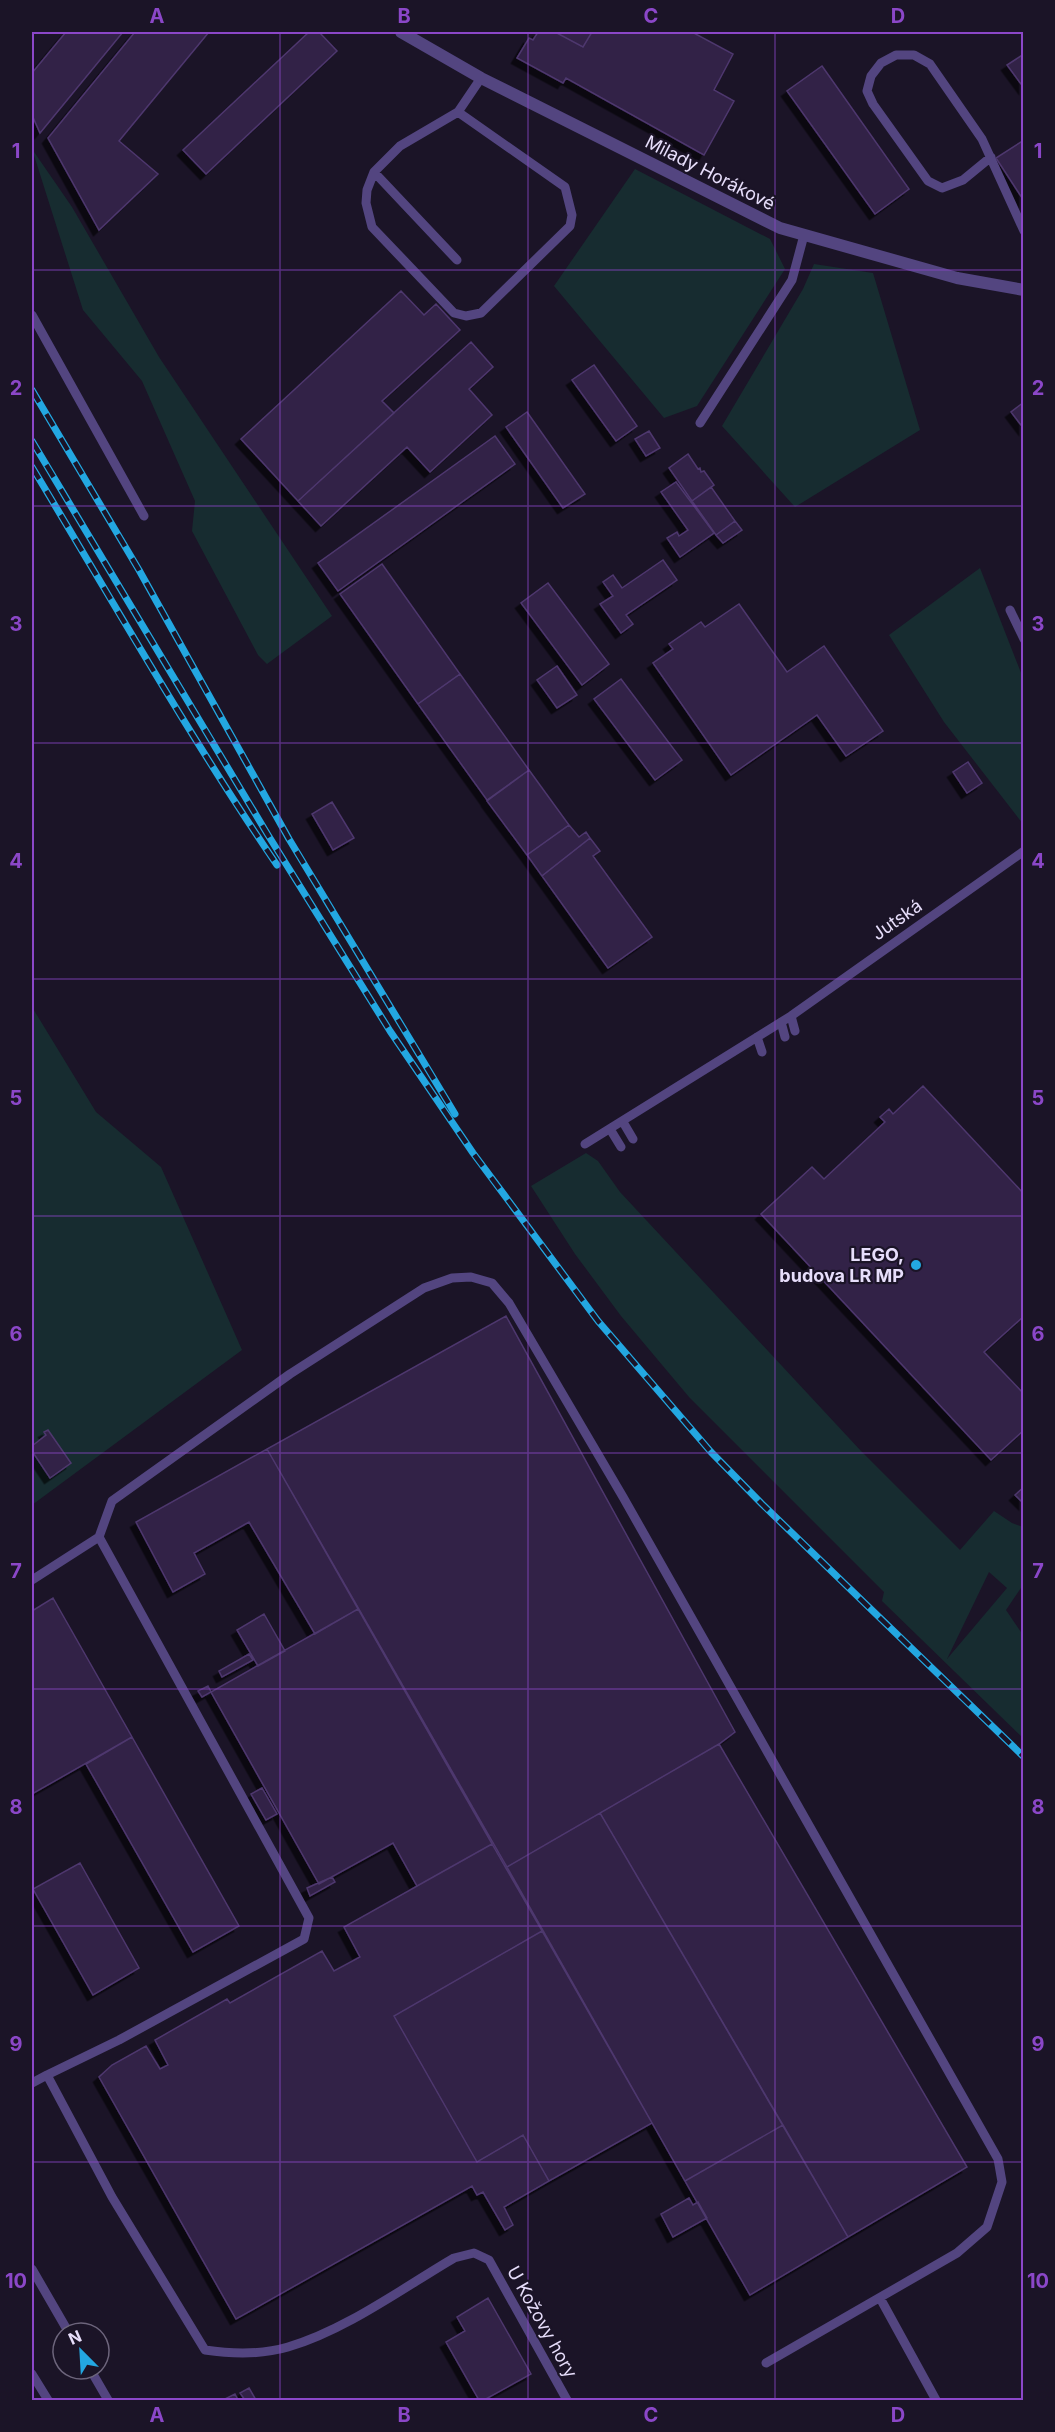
<svg xmlns="http://www.w3.org/2000/svg" width="1055" height="2432" viewBox="0 0 1055 2432" font-family="Inter,sans-serif">
  <style>
    .green { fill: #172c30; fill-rule: evenodd }
    .building { fill: #312246; stroke: #4e376e; stroke-width: 1.5; filter: url(#shadow) }
    .lines { fill: none; stroke-linecap: round; stroke-linejoin: round }
    .service { stroke: #534580; stroke-width: 9 }
    .tertiary { stroke: #534580; stroke-width: 12 }
    .rail-casing { stroke: #23a7e1; stroke-width: 7 }
    .rail { stroke: #1b1427; stroke-width: 4.5; stroke-dasharray: 14; stroke-linecap: butt }
    .grid { fill: none; stroke: #8b47c8; stroke-width: 1.5; stroke-opacity: 0.55 }
    .poi-dot { fill: #23a7e1; stroke: #1b1427; stroke-width: 2 }
    .labels { text-anchor: middle; stroke-width: 4.5; stroke-linejoin: round; paint-order: stroke }
    .street-label { font-size: 18px; fill: #e7defb; stroke: #1b1427 }
    .poi-label { font-size: 18px; font-weight: bold; fill: #e7defb; stroke: #1b1427; text-anchor: end }
    .neatline { fill: none; stroke: #8b47c8; stroke-width: 2 }
    .grid-label { font-size: 20px; text-anchor: middle; font-weight: bold; fill: #8b47c8 }
  </style>
  <defs>
    <filter id="shadow"><feDropShadow dx="-5.5" dy="5.5" stdDeviation="0" flood-color="#0009"/></filter>
  </defs>
  <rect width="100%" height="100%" fill="#1b1427"/>
  <path class="green" d="M 32,149 L 72,207 L 159,357 L 332,616 L 267,664 L 258,655 L 192,531 L 195,501 L 142,381 L 83,310 Z
    M 635,169 L 770,239 L 785,269 L 697,406 L 664,418 L 554,286 Z
    M 814,264 L 873,273 L 920,430 L 795,507 L 722,426 L 803,289 Z
    M 980,568 L 1023,678 L 1023,824 L 944,722 L 889,635 Z
    M 32,1007 L 96,1112 L 161,1167 L 242,1350 L 32,1505 Z
    M 586,1153 L 598,1161 L 620,1192 L 861,1451 L 960,1550 L 994,1511 L 1012,1523 L 1023,1527 L 1023,1585 L 1006,1610 L 1023,1635 L 1023,1738 L 882,1601 L 884,1592 L 689,1397 L 621,1316 L 575,1254 L 531,1186 ZM 989,1572 L 1007,1588 L 947,1659 Z"/>
  <path class="building" d="M 66,32 L 123,32 L 40,133 L 32,115 L 32,73 Z
    M 135,32 L 209,32 L 119,141 L 158,174 L 99,230 L 48,138 Z
    M 309,32 L 319,32 L 337,51 L 206,174 L 183,150 Z
    M 538,32 L 555,32 L 583,47 L 592,32 L 692,32 L 733,54 L 714,90 L 734,101 L 704,155 L 566,78 L 563,83 L 517,58 L 529,38 L 533,40 Z
    M 555,32 L 592,32 L 583,47 Z
    M 1024,54 L 1024,88 L 1007,65 Z
    M 822,66 L 909,189 L 875,214 L 787,91 Z
    M 1024,140 L 1024,201 L 996,158 Z
    M 401,291 L 424,315 L 436,304 L 460,330 L 382,401 L 394,413 L 298,501 L 241,439 Z
    M 471,342 L 493,367 L 469,389 L 492,415 L 430,472 L 407,447 L 321,526 L 298,501 Z
    M 594,365 L 637,426 L 616,441 L 572,380 Z
    M 1024,402 L 1024,429 L 1011,412 Z
    M 527,412 L 585,494 L 563,508 L 506,427 Z
    M 649,431 L 660,448 L 646,456 L 635,439 Z
    M 495,436 L 515,464 L 338,591 L 318,563 Z
    M 688,454 L 698,469 L 700,468 L 701,472 L 704,471 L 714,485 L 692,501 L 669,468 Z
    M 676,482 L 714,533 L 680,557 L 667,538 L 677,532 L 679,536 L 688,530 L 661,492 Z
    M 711,487 L 735,521 L 716,535 L 692,501 Z
    M 735,521 L 742,530 L 723,543 L 716,535 Z
    M 663,560 L 677,580 L 626,615 L 633,624 L 621,633 L 600,604 L 613,596 L 603,582 L 613,575 L 622,588 Z
    M 382,564 L 460,674 L 418,704 L 340,594 Z
    M 548,583 L 609,664 L 582,685 L 521,603 Z
    M 739,604 L 787,672 L 824,646 L 883,731 L 846,756 L 817,715 L 731,775 L 653,663 L 673,649 L 669,644 L 701,622 L 705,627 Z
    M 557,666 L 577,695 L 557,708 L 537,680 Z
    M 460,674 L 529,770 L 487,800 L 418,704 Z
    M 621,679 L 682,760 L 655,780 L 594,699 Z
    M 968,762 L 982,783 L 967,793 L 953,772 Z
    M 529,770 L 569,825 L 527,855 L 487,801 Z
    M 332,802 L 354,838 L 333,850 L 312,814 Z
    M 569,825 L 579,837 L 586,832 L 590,838 L 542,876 L 527,855 Z
    M 590,838 L 600,851 L 593,856 L 652,937 L 608,968 L 542,876 Z
    M 923,1086 L 1024,1194 L 1024,1316 L 984,1352 L 1024,1394 L 1024,1430 L 991,1460 L 761,1214 L 812,1167 L 824,1179 L 885,1122 L 880,1117 L 889,1109 L 893,1114 Z
    M 506,1316 L 735,1732 L 719,1744 L 507,1867 L 267,1449 Z
    M 48,1430 L 71,1463 L 50,1478 L 32,1451 L 32,1446 L 46,1435 L 44,1432 Z
    M 267,1449 L 358,1609 L 315,1634 L 249,1522 L 194,1553 L 205,1574 L 173,1592 L 136,1522 Z
    M 1024,1487 L 1024,1504 L 1015,1495 Z
    M 53,1598 L 132,1737 L 32,1794 L 32,1611 Z
    M 358,1609 L 492,1844 L 417,1886 L 393,1843 L 319,1884 L 211,1692 Z
    M 264,1614 L 285,1651 L 258,1666 L 237,1630 Z
    M 249,1654 L 253,1660 L 222,1677 L 219,1671 Z
    M 208,1686 L 211,1692 L 202,1697 L 198,1691 Z
    M 132,1737 L 239,1926 L 193,1952 L 86,1764 Z
    M 719,1744 L 967,2167 L 848,2237 L 600,1813 Z
    M 262,1788 L 277,1814 L 266,1820 L 251,1794 Z
    M 600,1813 L 783,2125 L 685,2181 L 507,1867 Z
    M 492,1844 L 542,1931 L 394,2016 L 477,2162 L 523,2135 L 549,2181 L 504,2207 L 513,2225 L 505,2230 L 483,2192 L 477,2195 L 472,2186 L 236,2319 L 99,2077 L 112,2065 L 146,2046 L 160,2069 L 168,2065 L 155,2040 L 227,1999 L 230,2003 L 322,1951 L 334,1971 L 360,1957 L 344,1927 Z
    M 80,1863 L 139,1968 L 93,1995 L 33,1889 Z
    M 332,1877 L 335,1882 L 310,1896 L 307,1888 Z
    M 542,1931 L 652,2123 L 549,2181 L 523,2135 L 477,2162 L 394,2016 Z
    M 783,2125 L 848,2237 L 750,2295 L 685,2181 Z
    M 689,2198 L 693,2205 L 698,2202 L 707,2218 L 673,2237 L 661,2214 Z
    M 488,2298 L 531,2374 L 484,2400 L 479,2400 L 446,2342 L 465,2331 L 457,2317 Z
    M 249,2388 L 256,2400 L 245,2400 L 240,2393 Z
    M 235,2394 L 238,2400 L 223,2400 Z"/>
  <g class="lines">
    <path class="service" d="M 458,112 L 565,187 L 572,215 L 570,226 L 481,313 L 466,316 L 454,313 L 372,227 L 366,203 L 367,190 L 374,172 L 400,146 L 458,112 L 481,78
      M 991,157 L 963,180 L 942,188 L 928,181 L 873,104 L 867,91 L 871,76 L 881,63 L 896,55 L 914,55 L 930,64 L 982,139 L 1024,231
      M 374,172 L 457,260
      M 32,315 L 144,516
      M 700,423 L 792,280 L 804,235
      M 1010,610 L 1024,639
      M 791,1016 L 795,1031
      M 781,1022 L 785,1037
      M 757,1037 L 762,1052
      M 623,1122 L 633,1139
      M 610,1129 L 621,1147
      M 585,1144 L 791,1016 L 1024,851
      M 99,1537 L 112,1501 L 290,1374 L 424,1288 L 452,1278 L 471,1277 L 492,1283 L 509,1303 L 623,1497 L 998,2159 L 1002,2182 L 987,2227 L 957,2253 L 766,2363
      M 32,1580 L 99,1537 L 309,1918 L 304,1939 L 119,2040 L 47,2075 L 112,2197 L 205,2350 C 232,2354 261,2355 288,2347 C 344,2331 403,2288 454,2258 L 474,2253 L 489,2260 L 567,2400
      M 32,2083 L 47,2075
      M 32,2269 L 69,2333
      M 880,2298 L 936,2400
      M 90,2369 L 108,2400
      M 32,2374 L 48,2400"/>
    <path class="tertiary" d="M 401,32 L 481,78 L 780,228 L 957,278 L 1024,290"/>
    <g class="rail-casing">
      <path id="rail" d="M 32,390 L 139,570 L 289,839 L 455,1114
        M 32,441 L 268,835 L 390,1031 L 473,1153 L 598,1321 L 711,1452 L 762,1504 L 1024,1757
        M 32,467 C 112,600 189,736 277,865"/>
    </g>
    <use href="#rail" class="rail"/>
  </g>
  <path class="grid" d="M 280,32 L 280,2400M 528,32 L 528,2400M 775,32 L 775,2400M 32,270 L 1024,270M 32,506 L 1024,506M 32,743 L 1024,743M 32,979 L 1024,979M 32,1216 L 1024,1216M 32,1453 L 1024,1453M 32,1689 L 1024,1689M 32,1926 L 1024,1926M 32,2162 L 1024,2162"/>
  <circle class="poi-dot" cx="916" cy="1265" r="6"/>
  <g class="labels">
    <g class="street-label">
      <text transform="translate(710 173) rotate(27)" y="6">Milady Horákové</text>
      <text transform="translate(897 920) rotate(-35)" y="6">Jutská</text>
      <text transform="translate(542 2322) rotate(61)" y="6">U Kožovy hory</text>
    </g>
    <g class="poi-label">
      <text x="904" y="1261">LEGO,<tspan x="904" dy="21">budova LR MP</tspan></text>
    </g>
  </g>
  <rect width="1055" height="2432" fill="none" stroke="#1b1427" stroke-width="66"/>
  <g transform="translate(81 2351) rotate(336)"><circle r="28" fill="#1b1427" stroke="#6d657c" stroke-width="1.5"/>
  <path d="M0-4.5L10 22L0 15L-10 22Z" fill="#23a7e1"/>
  <text y="-9" font-size="16" font-weight="bold" text-anchor="middle" fill="#e7defb">N</text>
  </g>
  <rect x="33" y="33" width="989" height="2366" class="neatline"/>
  <g class="grid-label">
    <text x="157" y="23">A</text>
    <text x="404" y="23">B</text>
    <text x="651" y="23">C</text>
    <text x="898" y="23">D</text>
    <text x="16" y="158">1</text>
    <text x="1038" y="158">1</text>
    <text x="16" y="395">2</text>
    <text x="1038" y="395">2</text>
    <text x="16" y="631">3</text>
    <text x="1038" y="631">3</text>
    <text x="16" y="868">4</text>
    <text x="1038" y="868">4</text>
    <text x="16" y="1105">5</text>
    <text x="1038" y="1105">5</text>
    <text x="16" y="1341">6</text>
    <text x="1038" y="1341">6</text>
    <text x="16" y="1578">7</text>
    <text x="1038" y="1578">7</text>
    <text x="16" y="1814">8</text>
    <text x="1038" y="1814">8</text>
    <text x="16" y="2051">9</text>
    <text x="1038" y="2051">9</text>
    <text x="16" y="2288">10</text>
    <text x="1038" y="2288">10</text>
    <text x="157" y="2422">A</text>
    <text x="404" y="2422">B</text>
    <text x="651" y="2422">C</text>
    <text x="898" y="2422">D</text>
  </g>
</svg>
